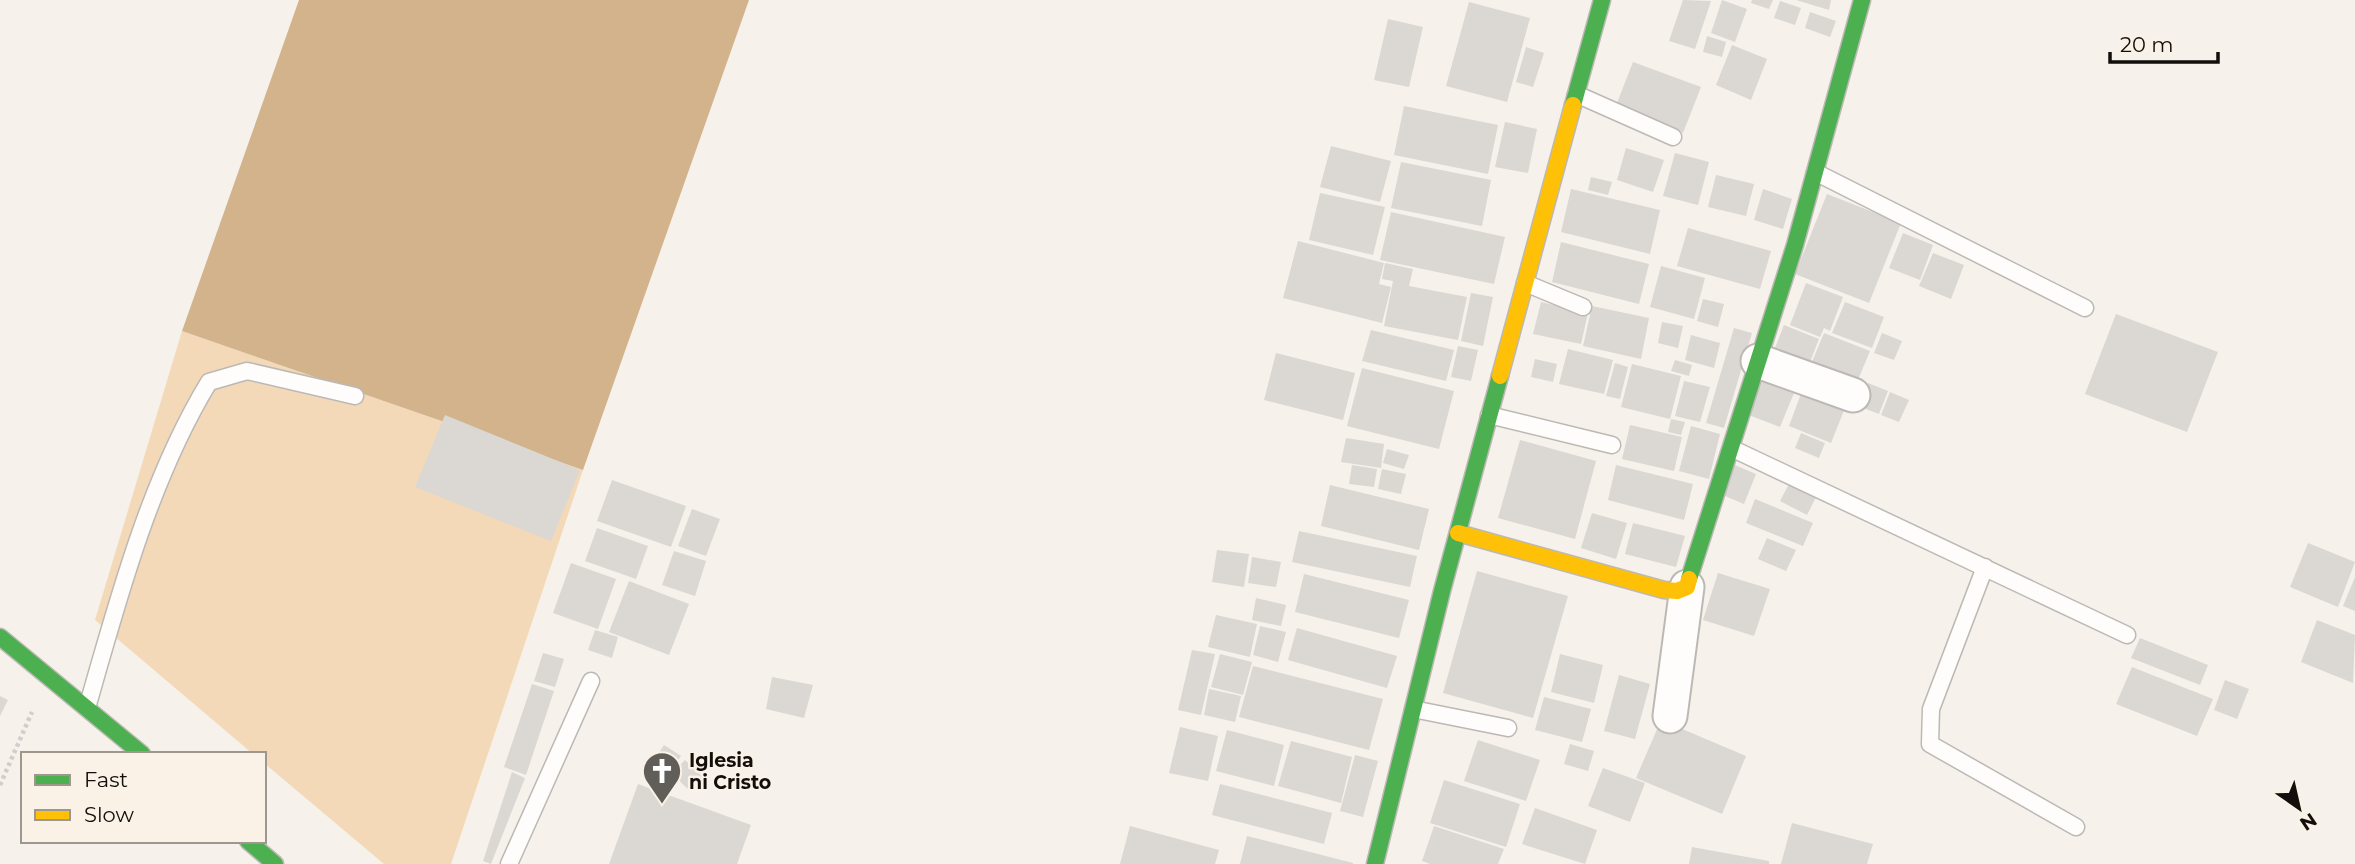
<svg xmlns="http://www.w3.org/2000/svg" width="2355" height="864" viewBox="0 0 2355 864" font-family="Montserrat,sans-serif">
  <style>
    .green { fill: #f3d9b8 }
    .water { fill: #d2b38c }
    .building { fill: #dbd7d2 }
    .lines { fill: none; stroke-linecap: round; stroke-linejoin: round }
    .lane-casing { stroke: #bcb9b5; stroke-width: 19 }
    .street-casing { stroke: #bcb9b5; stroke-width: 37 }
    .fast-casing { stroke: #bcb9b5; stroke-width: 19 }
    .slow-casing { stroke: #bcb9b5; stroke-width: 19 }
    .path { stroke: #cfcecc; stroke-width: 4.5; stroke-dasharray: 3.5 3.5; stroke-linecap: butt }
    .lane { stroke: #fefdfc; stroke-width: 16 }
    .street { stroke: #fefdfc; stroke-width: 33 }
    .fast { stroke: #4caf50; stroke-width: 16 }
    .slow { stroke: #ffc107; stroke-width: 16 }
    .labels { text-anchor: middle; stroke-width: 5; stroke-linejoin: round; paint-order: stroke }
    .poi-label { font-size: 19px; font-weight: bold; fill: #110e0b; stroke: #faf2e7; text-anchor: start }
  </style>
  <rect width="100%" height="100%" fill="#f6f1eb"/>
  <path class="green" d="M 182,331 L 583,470 L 451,864 L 384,864 L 264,763 L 264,754 L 253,754 L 95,620 Z"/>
  <path class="water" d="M 299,0 L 749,0 L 583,470 L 182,331 Z"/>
  <path class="building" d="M 1683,0 L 1711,1 L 1695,49 L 1669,41 Z
    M 1722,0 L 1747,9 L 1735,42 L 1711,33 Z
    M 1752,0 L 1773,0 L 1769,9 L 1751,3 Z
    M 1796,0 L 1831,0 L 1829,10 Z
    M 1780,1 L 1801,8 L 1795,25 L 1774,18 Z
    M 1469,2 L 1530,18 L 1507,102 L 1446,86 Z
    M 1810,12 L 1836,21 L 1830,37 L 1805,28 Z
    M 1388,19 L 1423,27 L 1409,87 L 1374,80 Z
    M 1707,36 L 1726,42 L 1722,57 L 1703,52 Z
    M 1732,45 L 1767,59 L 1751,100 L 1716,85 Z
    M 1526,47 L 1544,53 L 1533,87 L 1516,82 Z
    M 1633,62 L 1701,87 L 1683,133 L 1615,108 Z
    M 1404,106 L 1498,125 L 1488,174 L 1394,155 Z
    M 1505,122 L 1537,129 L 1528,173 L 1495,167 Z
    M 1331,146 L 1391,161 L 1380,202 L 1320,187 Z
    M 1626,148 L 1664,160 L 1653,192 L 1617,180 Z
    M 1675,153 L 1709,162 L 1698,205 L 1663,196 Z
    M 1401,162 L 1491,180 L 1482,226 L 1391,208 Z
    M 1716,175 L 1754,184 L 1746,216 L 1708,207 Z
    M 1591,177 L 1612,182 L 1608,195 L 1588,190 Z
    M 1571,189 L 1660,210 L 1650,254 L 1561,232 Z
    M 1763,189 L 1792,199 L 1783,229 L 1754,220 Z
    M 1320,193 L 1385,207 L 1373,255 L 1309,240 Z
    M 1827,194 L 1901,223 L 1869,303 L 1795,274 Z
    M 1391,212 L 1505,237 L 1494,284 L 1380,260 Z
    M 1688,228 L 1771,251 L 1760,289 L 1677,266 Z
    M 1903,233 L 1933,245 L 1920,280 L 1889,268 Z
    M 1298,241 L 1384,263 L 1379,284 L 1391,287 L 1382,323 L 1283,298 Z
    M 1561,242 L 1649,264 L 1639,304 L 1552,282 Z
    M 1933,253 L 1964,265 L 1951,299 L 1919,286 Z
    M 1385,263 L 1413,269 L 1409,286 L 1467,297 L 1458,340 L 1384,326 L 1393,281 L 1382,279 Z
    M 1661,266 L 1705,278 L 1694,319 L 1650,307 Z
    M 1806,283 L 1843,297 L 1830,331 L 1824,328 L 1820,337 L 1790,325 Z
    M 1471,293 L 1493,297 L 1483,346 L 1461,341 Z
    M 1703,299 L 1724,304 L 1718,327 L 1697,321 Z
    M 1541,302 L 1588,313 L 1581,344 L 1533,334 Z
    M 1845,302 L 1884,317 L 1872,348 L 1832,333 Z
    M 1592,306 L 1649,318 L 1641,359 L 1583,346 Z
    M 2116,314 L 2218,352 L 2187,432 L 2085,394 Z
    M 1662,322 L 1683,326 L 1678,348 L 1658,343 Z
    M 1784,325 L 1819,339 L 1806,372 L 1771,358 Z
    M 1734,328 L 1752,333 L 1724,428 L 1706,423 Z
    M 1371,330 L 1454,350 L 1446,381 L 1362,361 Z
    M 1824,333 L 1870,351 L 1855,387 L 1809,369 Z
    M 1882,333 L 1902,341 L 1894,360 L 1874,353 Z
    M 1691,335 L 1720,343 L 1714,368 L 1685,360 Z
    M 1458,346 L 1478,350 L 1471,381 L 1451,377 Z
    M 1568,349 L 1613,360 L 1604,394 L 1559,384 Z
    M 1276,353 L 1355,373 L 1343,420 L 1264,400 Z
    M 1535,359 L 1557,364 L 1553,382 L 1531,377 Z
    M 1675,360 L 1692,365 L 1689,376 L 1671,371 Z
    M 1615,363 L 1628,367 L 1620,399 L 1606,396 Z
    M 1632,364 L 1681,376 L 1670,419 L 1621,407 Z
    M 1362,368 L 1454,391 L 1439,449 L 1347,426 Z
    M 1762,374 L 1796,388 L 1780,427 L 1746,414 Z
    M 1684,381 L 1710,387 L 1700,422 L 1675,416 Z
    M 1868,383 L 1888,391 L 1879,414 L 1858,406 Z
    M 1802,391 L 1845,408 L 1831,443 L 1789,426 Z
    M 1890,392 L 1909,400 L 1899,422 L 1881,415 Z
    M 445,415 L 580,470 L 551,541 L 415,487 Z
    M 1671,419 L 1685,422 L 1681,435 L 1668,432 Z
    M 1630,425 L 1682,437 L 1674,471 L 1622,459 Z
    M 1691,426 L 1720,434 L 1709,479 L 1679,471 Z
    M 1801,433 L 1825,443 L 1819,458 L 1795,448 Z
    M 1346,438 L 1384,444 L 1381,468 L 1341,462 Z
    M 1520,440 L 1596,461 L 1575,539 L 1498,518 Z
    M 1387,449 L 1409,455 L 1404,469 L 1383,463 Z
    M 1730,463 L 1756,474 L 1744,504 L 1718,493 Z
    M 1352,465 L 1377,469 L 1374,487 L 1349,484 Z
    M 1616,465 L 1693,484 L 1684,520 L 1608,500 Z
    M 1382,469 L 1406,474 L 1401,494 L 1378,489 Z
    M 612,480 L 686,506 L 671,547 L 597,521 Z
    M 1791,480 L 1818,493 L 1807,515 L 1780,501 Z
    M 1330,485 L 1429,509 L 1419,550 L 1321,526 Z
    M 1755,499 L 1813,523 L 1803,546 L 1746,523 Z
    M 692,509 L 720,519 L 706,556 L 678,546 Z
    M 1592,513 L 1627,523 L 1616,559 L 1581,548 Z
    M 1633,523 L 1685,536 L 1676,567 L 1625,554 Z
    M 597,528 L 648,546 L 636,579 L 585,561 Z
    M 1299,531 L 1417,556 L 1410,587 L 1292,562 Z
    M 1767,538 L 1796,550 L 1786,571 L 1758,559 Z
    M 2308,543 L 2355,562 L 2338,607 L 2290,587 Z
    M 1217,550 L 1249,554 L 1244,587 L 1212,582 Z
    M 674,551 L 706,561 L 695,596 L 662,585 Z
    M 1252,557 L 1281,562 L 1276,587 L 1248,583 Z
    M 571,563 L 616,579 L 598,629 L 553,613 Z
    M 1477,571 L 1568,596 L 1533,718 L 1443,693 Z
    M 1718,573 L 1770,589 L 1754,636 L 1703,620 Z
    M 1304,574 L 1409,600 L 1399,638 L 1295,612 Z
    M 2355,577 L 2355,611 L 2343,606 Z
    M 629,581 L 689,604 L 669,655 L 609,632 Z
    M 1256,598 L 1286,605 L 1281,626 L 1252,620 Z
    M 1216,615 L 1257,624 L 1250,657 L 1208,647 Z
    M 2317,620 L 2355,635 L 2353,683 L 2301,662 Z
    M 1260,626 L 1286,632 L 1278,662 L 1253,655 Z
    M 1297,628 L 1397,656 L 1387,688 L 1288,660 Z
    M 595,630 L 618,637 L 612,658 L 588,650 Z
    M 2140,638 L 2208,665 L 2200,685 L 2131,658 Z
    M 1192,650 L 1215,654 L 1201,715 L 1178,710 Z
    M 543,653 L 564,659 L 555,687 L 534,681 Z
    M 1220,654 L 1252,662 L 1243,695 L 1211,687 Z
    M 1560,654 L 1603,665 L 1594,703 L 1551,692 Z
    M 1253,666 L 1383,699 L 1369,750 L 1239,717 Z
    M 2132,667 L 2213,699 L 2197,736 L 2116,704 Z
    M 1619,675 L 1650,684 L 1635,739 L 1604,731 Z
    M 772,677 L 813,685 L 804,718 L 766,709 Z
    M 2225,680 L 2249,689 L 2237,719 L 2214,710 Z
    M 532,684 L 554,691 L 526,775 L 504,767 Z
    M 1209,689 L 1241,696 L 1235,722 L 1204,715 Z
    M 0,696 L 8,700 L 0,716 Z
    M 1544,697 L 1591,709 L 1582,742 L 1535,730 Z
    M 1661,720 L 1746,756 L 1722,814 L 1636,778 Z
    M 1180,727 L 1218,736 L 1208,781 L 1169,773 Z
    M 1227,730 L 1284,745 L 1274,786 L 1216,771 Z
    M 1478,740 L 1540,760 L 1526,801 L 1464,781 Z
    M 1291,741 L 1352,757 L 1341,803 L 1278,786 Z
    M 1570,744 L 1594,751 L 1588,771 L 1564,764 Z
    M 664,745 L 681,756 L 669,773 L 653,762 Z
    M 1355,755 L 1378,761 L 1363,817 L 1340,811 Z
    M 685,760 L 702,776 L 689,790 L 672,774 Z
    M 1603,768 L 1645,783 L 1630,822 L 1588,806 Z
    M 512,772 L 525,778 L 491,864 L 483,861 Z
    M 1444,780 L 1520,804 L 1506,847 L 1430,823 Z
    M 638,784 L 751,825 L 737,864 L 609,864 Z
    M 1220,784 L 1332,813 L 1324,844 L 1212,815 Z
    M 1535,808 L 1597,830 L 1585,864 L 1522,844 Z
    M 1792,823 L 1873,844 L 1867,864 L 1781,864 Z
    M 1130,826 L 1219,850 L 1215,864 L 1120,864 Z
    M 1434,826 L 1504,849 L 1498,864 L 1430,864 L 1422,861 Z
    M 1247,836 L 1353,863 L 1353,864 L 1240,864 Z
    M 1692,847 L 1769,861 L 1769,864 L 1689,864 Z"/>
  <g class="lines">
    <g class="lane-casing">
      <path id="lane" d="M 1576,94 L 1673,137
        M 1815,172 L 2085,308
        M 1525,283 L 1583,307
        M 1489,415 L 1612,445
        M 1731,448 L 2127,635
        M 1985,567 L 1931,709 L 1930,744 L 2076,827
        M 87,708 C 118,599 150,479 209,382 L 247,371 L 355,396
        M 1413,709 L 1508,728
        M 509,864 L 591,681"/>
    </g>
    <g class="street-casing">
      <path id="street" d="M 1758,361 L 1853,395
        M 1670,716 L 1687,587"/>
    </g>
    <g class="fast-casing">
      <path id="fast" d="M 1573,105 L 1602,0
        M 1689,579 L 1795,245 L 1862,0
        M 0,637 L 142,754
        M 248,841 L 275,864
        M 1375,864 L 1442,591 L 1500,376"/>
    </g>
    <g class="slow-casing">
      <path id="slow" d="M 1500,376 L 1573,105
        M 1458,533 L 1664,590 L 1677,591 L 1687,587 L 1689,579"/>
    </g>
    <path class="path" d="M 0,785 L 32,712"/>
    <use href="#lane" class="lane"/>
    <use href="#street" class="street"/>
    <use href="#fast" class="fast"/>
    <use href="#slow" class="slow"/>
  </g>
  <defs>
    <g id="church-pin" transform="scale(2.0125)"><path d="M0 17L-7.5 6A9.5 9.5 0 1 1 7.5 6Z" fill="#615d59" stroke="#faf2e7"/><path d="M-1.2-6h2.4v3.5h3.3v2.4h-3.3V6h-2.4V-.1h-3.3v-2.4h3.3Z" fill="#fff"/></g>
  </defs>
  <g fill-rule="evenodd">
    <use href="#church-pin" x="662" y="771"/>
  </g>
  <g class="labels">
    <g class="poi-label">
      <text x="689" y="767">Iglesia<tspan x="689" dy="22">ni Cristo</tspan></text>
    </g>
  </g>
  <rect x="21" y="752" width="245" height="91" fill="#faf2e7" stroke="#9d978f" stroke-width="2"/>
  <rect x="35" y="775" width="35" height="10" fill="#4caf50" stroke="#9d978f" stroke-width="2"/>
  <text x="84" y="787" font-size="21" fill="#110e0b">Fast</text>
  <rect x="35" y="810" width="35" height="10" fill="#ffc107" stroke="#9d978f" stroke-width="2"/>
  <text x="84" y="822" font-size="21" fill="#110e0b">Slow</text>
  <g transform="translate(2299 808) rotate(146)" stroke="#faf2e7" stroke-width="5" paint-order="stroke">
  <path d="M0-5L12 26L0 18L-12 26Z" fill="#110e0b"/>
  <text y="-10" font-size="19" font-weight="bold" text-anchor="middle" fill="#110e0b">N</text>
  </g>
  <path d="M2110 52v10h108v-10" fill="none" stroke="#110e0b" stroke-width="3.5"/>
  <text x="2120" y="52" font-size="21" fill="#110e0b" stroke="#faf2e7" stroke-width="5" paint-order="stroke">20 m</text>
</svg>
